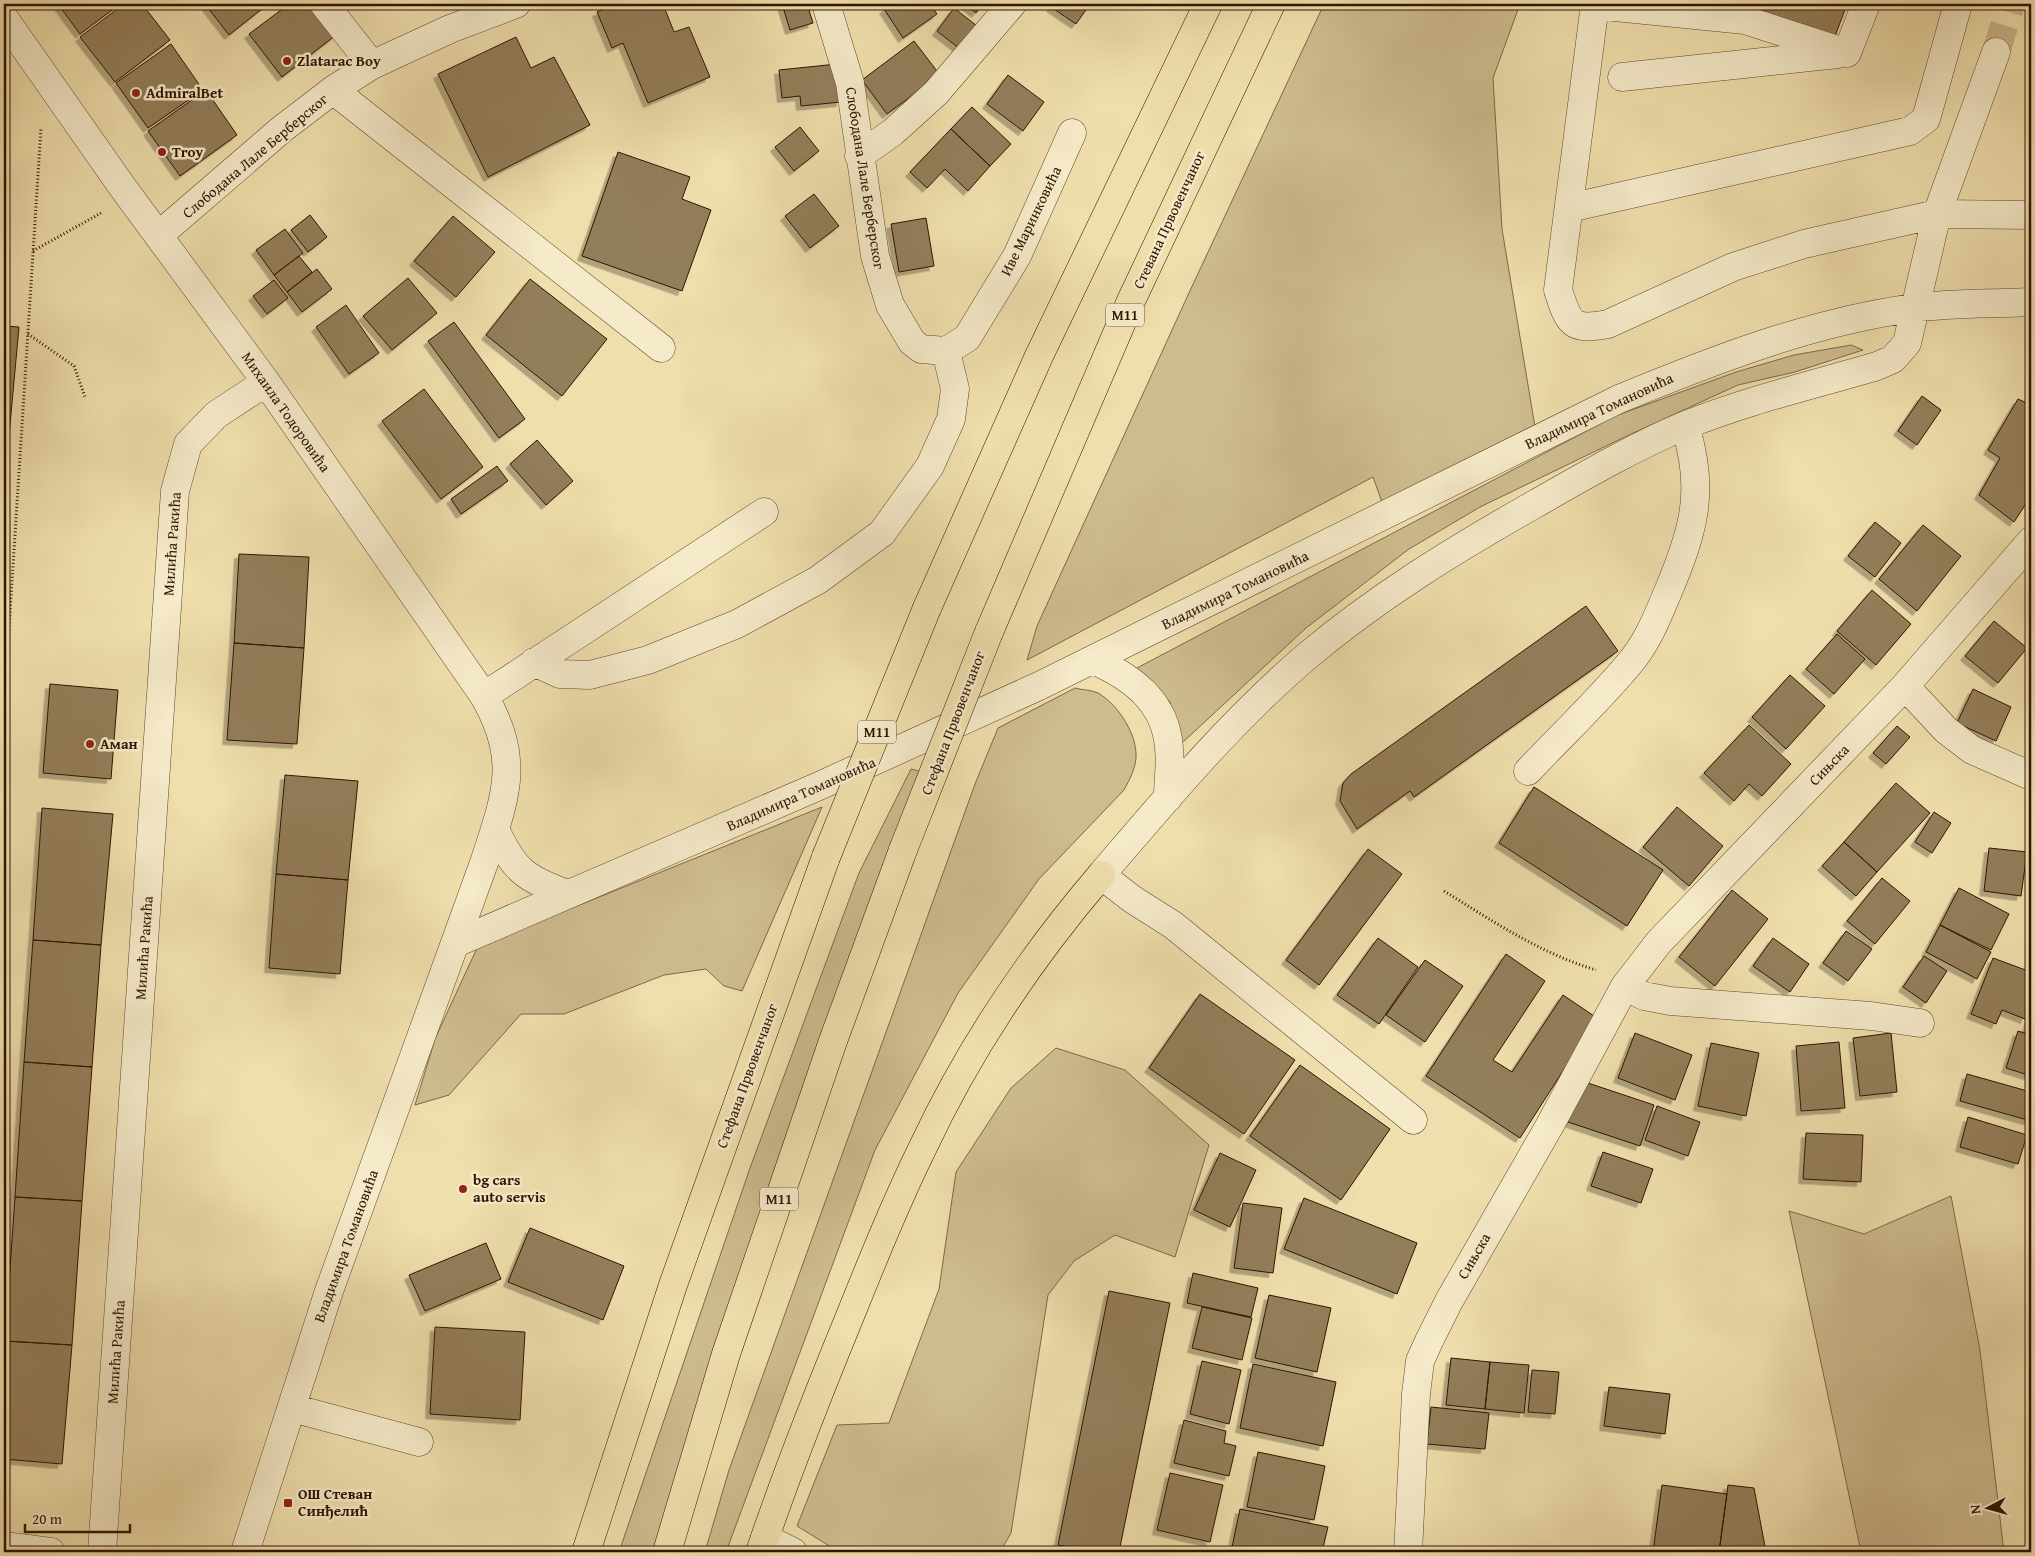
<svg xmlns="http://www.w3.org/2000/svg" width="2035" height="1556" viewBox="0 0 2035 1556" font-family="'Gentium Book Plus',serif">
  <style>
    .green { fill: #cebc8f; stroke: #7e6848 }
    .building { fill: #937e5a; stroke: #2f1401; filter: url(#shadow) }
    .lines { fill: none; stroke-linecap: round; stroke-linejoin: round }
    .minor-tunnel { stroke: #c9b68a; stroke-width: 28; stroke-dasharray: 28 14; stroke-linecap: butt }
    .minor-casing { stroke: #5f472c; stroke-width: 29 }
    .highway-casing { stroke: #2f1401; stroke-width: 29 }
    .path { stroke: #2f1401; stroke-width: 3; stroke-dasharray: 1 2.5; stroke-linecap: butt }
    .minor { stroke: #f5eac9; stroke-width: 28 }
    .highway { stroke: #efdfac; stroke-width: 28 }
    .highway-bridge-casing { stroke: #2f1401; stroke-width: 29; stroke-linecap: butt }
    .highway-bridge { stroke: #efdfac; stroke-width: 28 }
    .poi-dot { fill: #8f2418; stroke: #f5eac9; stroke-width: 2 }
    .labels { text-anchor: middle; stroke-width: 5; stroke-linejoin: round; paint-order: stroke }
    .shield { fill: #f5eac9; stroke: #6a543d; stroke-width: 1 }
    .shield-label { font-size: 14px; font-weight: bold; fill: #2f1401 }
    .poi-label { font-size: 15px; font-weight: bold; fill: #2f1401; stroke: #f5eac9; text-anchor: start }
    .street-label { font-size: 15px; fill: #2f1401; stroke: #f5eac9 }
  </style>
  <defs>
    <filter id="shadow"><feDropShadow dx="-4.5" dy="4.5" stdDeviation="0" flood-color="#0004"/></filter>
  </defs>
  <rect width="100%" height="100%" fill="#efdfac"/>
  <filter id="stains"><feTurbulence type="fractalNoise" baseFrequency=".004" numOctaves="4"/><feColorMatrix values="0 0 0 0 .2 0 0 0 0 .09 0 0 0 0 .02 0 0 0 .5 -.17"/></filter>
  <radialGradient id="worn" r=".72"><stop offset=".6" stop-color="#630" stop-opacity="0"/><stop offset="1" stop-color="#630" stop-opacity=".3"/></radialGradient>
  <path class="green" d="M 1324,4 L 1520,4 L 1493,78 L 1502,229 L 1537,439 L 1387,516 L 1373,477 L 1027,660 L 1037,626 L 1188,295 Z
    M 1851,345 L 1863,350 L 1795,372 L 1738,385 L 1629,435 L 1480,507 L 1409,549 L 1306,628 L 1182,743 L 1170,702 L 1137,668 L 1615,416 L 1736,372 L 1794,355 Z
    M 1075,688 C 1082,690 1092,690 1098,693 C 1117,704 1135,731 1136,753 C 1137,766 1130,779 1124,790 L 1039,879 L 958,993 L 875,1150 L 726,1552 L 705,1552 L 729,1470 L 975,784 L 998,728 Z
    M 911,769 L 919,771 L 880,880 L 653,1552 L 619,1552 L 750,1168 L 859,873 Z
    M 822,807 L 742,991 L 724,986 L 706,969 L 664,975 L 564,1014 L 521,1014 L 449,1095 L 415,1105 L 435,1039 L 478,946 Z
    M 1056,1048 L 1125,1070 L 1209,1145 L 1175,1257 L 1115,1235 L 1074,1261 L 1048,1295 L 1011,1533 L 1000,1552 L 839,1552 L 797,1526 L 837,1425 L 889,1423 L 939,1289 L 956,1172 L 1011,1088 Z
    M 1951,1196 L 1980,1350 L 2004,1552 L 1861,1552 L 1789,1211 L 1864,1234 Z"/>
  <path class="building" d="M 58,4 L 120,4 L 80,34 Z
    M 124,4 L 142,4 L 170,40 L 115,82 L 80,37 Z
    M 205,4 L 268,4 L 229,35 Z
    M 289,4 L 312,4 L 336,35 L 282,77 L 249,34 Z
    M 616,4 L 663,4 L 674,32 L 689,27 L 710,77 L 648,103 L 623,43 L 612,48 L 597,12 Z
    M 782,4 L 807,4 L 813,23 L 790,30 Z
    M 892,4 L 930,4 L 937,14 L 903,38 L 884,9 Z
    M 965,4 L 983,4 L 976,13 Z
    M 1053,4 L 1090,4 L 1076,24 L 1051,7 Z
    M 1736,4 L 1847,4 L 1834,39 Z
    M 954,8 L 977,26 L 960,49 L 937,31 Z
    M 516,37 L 531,68 L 554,57 L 590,125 L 488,177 L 438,74 Z
    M 914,41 L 940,75 L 887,114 L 862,80 Z
    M 171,44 L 203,90 L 148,128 L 116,83 Z
    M 837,64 L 841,102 L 801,106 L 800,96 L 782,98 L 779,70 Z
    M 1008,75 L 1044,102 L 1023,131 L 987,104 Z
    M 206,90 L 237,135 L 180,176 L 148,131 Z
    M 972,107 L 1011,144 L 990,166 L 951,129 Z
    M 800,127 L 819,151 L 794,171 L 775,147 Z
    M 951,129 L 990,166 L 968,191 L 945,169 L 927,188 L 910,172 Z
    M 618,152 L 690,177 L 682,199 L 711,210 L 682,291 L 582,256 Z
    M 814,194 L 839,226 L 810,248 L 785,216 Z
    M 310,215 L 327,237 L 308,252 L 291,230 Z
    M 453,216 L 495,252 L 456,297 L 414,261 Z
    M 926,218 L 934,266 L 899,272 L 891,224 Z
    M 285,229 L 303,253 L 274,275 L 256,250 Z
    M 299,256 L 312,272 L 287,292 L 274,275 Z
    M 317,269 L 332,289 L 302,312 L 287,292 Z
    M 408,278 L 437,313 L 392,350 L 363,316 Z
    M 530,279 L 607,339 L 562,396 L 486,335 Z
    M 274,280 L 288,298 L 267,314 L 253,296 Z
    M 346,305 L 379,353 L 349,374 L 316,327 Z
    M 454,322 L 525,419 L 499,438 L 428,341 Z
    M 4,326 L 19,327 L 10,425 L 4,425 Z
    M 424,389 L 483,467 L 441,499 L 382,421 Z
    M 1922,396 L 1941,410 L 1917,445 L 1898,431 Z
    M 2018,399 L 2031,405 L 2031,496 L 2014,522 L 1979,495 L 2000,458 L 1988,450 Z
    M 4,425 L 10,425 L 4,499 Z
    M 537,440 L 573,481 L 546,505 L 510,464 Z
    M 497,466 L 508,481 L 461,514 L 451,499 Z
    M 1875,522 L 1901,543 L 1875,577 L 1848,556 Z
    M 1923,525 L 1961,556 L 1917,611 L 1879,579 Z
    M 239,554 L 309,557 L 304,648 L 234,643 Z
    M 1872,590 L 1911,624 L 1876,665 L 1837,631 Z
    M 1586,606 L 1618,651 L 1414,797 L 1410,791 L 1357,829 L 1340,801 L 1343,783 L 1351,774 Z
    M 1994,621 L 2027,648 L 1998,683 L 1965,656 Z
    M 1837,634 L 1865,659 L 1834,694 L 1806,669 Z
    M 234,643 L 304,648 L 297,744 L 227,740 Z
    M 1790,675 L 1825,706 L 1786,749 L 1752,717 Z
    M 50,684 L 118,690 L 111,779 L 43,773 Z
    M 1973,689 L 2011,707 L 1996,741 L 1957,723 Z
    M 1749,725 L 1791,764 L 1762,796 L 1749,784 L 1734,801 L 1704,773 Z
    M 1897,726 L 1910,737 L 1886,764 L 1873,753 Z
    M 285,775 L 358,781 L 348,880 L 276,874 Z
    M 1896,783 L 1930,813 L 1877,872 L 1844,842 Z
    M 1534,787 L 1663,870 L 1627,926 L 1499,843 Z
    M 1677,807 L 1723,846 L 1689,886 L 1643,847 Z
    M 42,808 L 113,814 L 101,945 L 33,940 Z
    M 1934,812 L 1951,823 L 1932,853 L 1915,842 Z
    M 1844,842 L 1877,872 L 1856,896 L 1822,866 Z
    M 1989,848 L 2027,852 L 2021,896 L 1984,891 Z
    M 1368,849 L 1402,874 L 1319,985 L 1286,960 Z
    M 276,874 L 348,880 L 340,974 L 269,968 Z
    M 1882,878 L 1910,901 L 1875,944 L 1847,921 Z
    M 1959,888 L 2009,914 L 1991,950 L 1940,925 Z
    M 1732,890 L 1768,919 L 1715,986 L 1679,957 Z
    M 1940,925 L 1991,952 L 1977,979 L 1926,952 Z
    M 1846,931 L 1872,949 L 1848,981 L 1823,963 Z
    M 1378,938 L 1418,967 L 1379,1024 L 1337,995 Z
    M 1773,938 L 1809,964 L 1790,992 L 1753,966 Z
    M 33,940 L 101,945 L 92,1067 L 24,1062 Z
    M 1506,954 L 1545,981 L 1493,1060 L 1512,1072 L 1563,995 L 1597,1018 L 1520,1138 L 1426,1076 Z
    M 1924,956 L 1947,971 L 1926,1003 L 1903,987 Z
    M 1993,958 L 2031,972 L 2031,1001 L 2025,1019 L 2002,1010 L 1996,1024 L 1971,1014 Z
    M 1425,960 L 1463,986 L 1425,1042 L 1386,1015 Z
    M 1200,994 L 1295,1060 L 1244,1134 L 1149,1068 Z
    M 2031,1015 L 2031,1035 L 2025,1033 Z
    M 2018,1031 L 2031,1035 L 2031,1076 L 2006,1068 Z
    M 1635,1033 L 1692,1055 L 1675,1100 L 1618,1078 Z
    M 1891,1033 L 1897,1092 L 1860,1096 L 1853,1038 Z
    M 1839,1042 L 1845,1108 L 1801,1111 L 1796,1046 Z
    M 1711,1043 L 1759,1053 L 1746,1116 L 1698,1106 Z
    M 24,1062 L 92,1067 L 82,1201 L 15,1197 Z
    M 1300,1065 L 1390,1129 L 1341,1200 L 1250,1136 Z
    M 1967,1074 L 2031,1092 L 2031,1121 L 1960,1101 Z
    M 1579,1080 L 1654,1105 L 1640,1146 L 1565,1121 Z
    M 1657,1106 L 1700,1122 L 1688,1156 L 1645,1140 Z
    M 1968,1117 L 2027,1135 L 2018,1164 L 1960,1147 Z
    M 1806,1133 L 1863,1135 L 1861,1182 L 1803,1179 Z
    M 1603,1152 L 1653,1169 L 1641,1203 L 1591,1186 Z
    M 1220,1153 L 1256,1170 L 1230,1227 L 1194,1210 Z
    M 15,1197 L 82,1201 L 72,1345 L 5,1341 Z
    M 1304,1198 L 1417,1243 L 1397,1294 L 1284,1249 Z
    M 1243,1203 L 1282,1208 L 1273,1273 L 1234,1268 Z
    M 530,1228 L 624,1266 L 603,1320 L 508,1282 Z
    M 486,1243 L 501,1279 L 425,1311 L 409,1275 Z
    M 1193,1273 L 1258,1288 L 1251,1317 L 1187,1303 Z
    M 1109,1291 L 1170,1303 L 1119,1552 L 1092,1552 L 1058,1545 Z
    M 1269,1295 L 1331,1308 L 1317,1372 L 1255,1358 Z
    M 1202,1307 L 1252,1318 L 1242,1360 L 1192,1348 Z
    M 435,1327 L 525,1332 L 520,1420 L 430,1414 Z
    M 5,1341 L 72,1345 L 62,1464 L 4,1459 Z
    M 1451,1358 L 1490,1362 L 1485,1409 L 1446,1405 Z
    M 1202,1361 L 1241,1370 L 1229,1424 L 1190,1414 Z
    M 1490,1362 L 1529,1365 L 1524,1413 L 1485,1409 Z
    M 1253,1364 L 1336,1382 L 1323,1446 L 1240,1428 Z
    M 1532,1370 L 1559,1372 L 1555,1414 L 1528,1412 Z
    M 1609,1387 L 1670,1394 L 1665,1434 L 1604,1426 Z
    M 1431,1407 L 1489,1413 L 1485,1449 L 1427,1444 Z
    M 1184,1420 L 1226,1431 L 1224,1443 L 1236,1446 L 1229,1476 L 1174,1463 Z
    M 1258,1452 L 1325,1466 L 1314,1520 L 1247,1507 Z
    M 1170,1473 L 1223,1485 L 1210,1542 L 1157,1530 Z
    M 1662,1485 L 1727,1494 L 1719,1552 L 1653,1552 Z
    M 1728,1485 L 1754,1488 L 1766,1552 L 1719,1552 Z
    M 1240,1509 L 1328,1527 L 1322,1552 L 1231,1552 Z"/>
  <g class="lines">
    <path class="minor-tunnel" d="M 1996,52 L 2011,4"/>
    <g class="minor-casing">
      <path id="minor" d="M 324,4 L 372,65
        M 826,4 L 850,83 L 875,256 L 890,305 L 912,342 L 921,349 L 946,351 L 967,338 L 1017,256 L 1072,133
        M 1595,4 L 1558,290 C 1569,324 1571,331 1608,324 L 1733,267 L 1804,244 L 1937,214 L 2031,215
        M 1595,5 L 1745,20 L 1847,53
        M 4,18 L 121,185 L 266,382 L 484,696 C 521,760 506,795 485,860 L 329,1291 L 245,1552
        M 1847,53 L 1866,4
        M 1622,77 L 1838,54
        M 333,90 L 661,348
        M 859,156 L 893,132 L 936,93 L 1012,4
        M 1569,208 L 1910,131 L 1926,119 L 1958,4
        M 159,235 L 282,129 L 333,90 L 372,65 L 450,29 L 516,4
        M 1093,660 C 1132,677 1166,702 1169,748 C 1171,764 1168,781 1168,798
        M 534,662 L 560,674 L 590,675 L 648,660 L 737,624 L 818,580 L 882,533 L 930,466 L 951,419 L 955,389 L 946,351
        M 1905,686 L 1946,730 L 1972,750 L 2031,776
        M 484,696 L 764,512
        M 1528,771 C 1562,735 1598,701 1629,664 C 1647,643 1657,618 1667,594 C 1693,533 1706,491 1685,426
        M 495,829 C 515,872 524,877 567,894
        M 456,943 L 819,786 L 1039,686 L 1619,399 C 1714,360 1811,322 1913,308 C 1952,303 1992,304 2031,302
        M 1625,986 L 1644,996 L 1670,1001 L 1871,1016 L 1920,1023
        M 1413,1120 L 1173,925 L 1132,899 L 1101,875 C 1166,799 1230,722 1306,657 C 1377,597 1454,550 1535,504 C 1584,476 1634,447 1686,425 C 1748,400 1813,385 1877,366 L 1893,359 L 1907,343 L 1937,214 L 1996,52
        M 292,1408 L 419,1442
        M 765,1538 L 793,1552
        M 4,1546 L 51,1552
        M 102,1552 L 175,491 L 188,444 L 216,415 L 266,382
        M 1408,1552 L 1416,1394 L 1420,1361 L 1429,1341 L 1449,1301 L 1550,1125 L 1625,986 L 1659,942 L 1905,686 L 2031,541"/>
    </g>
    <g class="highway-casing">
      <path id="highway" d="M 927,608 L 1039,356 L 1208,4
        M 989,632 L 1130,303 L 1271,4
        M 586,1552 L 673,1285 L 826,857
        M 667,1552 L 726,1354 L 833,1041 L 903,850
        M 760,1552 C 787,1472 818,1394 850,1316 C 873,1259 896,1202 923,1147 C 969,1049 1031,957 1101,875"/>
    </g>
    <path class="path" d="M 33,251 L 101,213
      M 28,334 L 74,366 L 85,397
      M 4,707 L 41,128
      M 1444,891 C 1494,922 1540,953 1596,970"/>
    <use href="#minor" class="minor"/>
    <use href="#highway" class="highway"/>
    <g class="highway-bridge-casing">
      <path id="highway-bridge" d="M 903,850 L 989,632
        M 826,857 L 927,608"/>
    </g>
    <use href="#highway-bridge" class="highway-bridge"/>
  </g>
  <g class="poi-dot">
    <circle cx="287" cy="61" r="5"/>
    <circle cx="136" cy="93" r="5"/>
    <circle cx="162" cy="152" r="5"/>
    <circle cx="90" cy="744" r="5"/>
    <circle cx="463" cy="1189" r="5"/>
    <rect x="283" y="1498" width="10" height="10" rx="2.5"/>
  </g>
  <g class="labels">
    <g class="shield">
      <rect x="1106" y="303.5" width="38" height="23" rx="4"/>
      <rect x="858" y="720.5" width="38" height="23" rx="4"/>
      <rect x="760" y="1187.5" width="38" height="23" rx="4"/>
    </g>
    <g class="shield-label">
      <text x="1125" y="320">M11</text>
      <text x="877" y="737">M11</text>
      <text x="779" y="1204">M11</text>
    </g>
    <g class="poi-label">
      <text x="297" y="66">Zlatarac Boy</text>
      <text x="146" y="98">AdmiralBet</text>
      <text x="172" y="157">Troy</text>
      <text x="100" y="749">Аман</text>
      <text x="473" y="1185">bg cars<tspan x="473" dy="17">auto servis</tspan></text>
      <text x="298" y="1499">ОШ Стеван<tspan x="298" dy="17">Синђелић</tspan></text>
    </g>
    <g class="street-label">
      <text transform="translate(255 156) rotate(-40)" y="5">Слободана Лале Берберског</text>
      <text transform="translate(865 178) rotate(81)" y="5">Слободана Лале Берберског</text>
      <text transform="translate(1169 220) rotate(-65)" y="5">Стевана Првовенчаног</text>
      <text transform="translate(1031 221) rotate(-64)" y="5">Иве Маринковића</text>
      <text transform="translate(1599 411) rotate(-25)" y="5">Владимира Томановића</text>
      <text transform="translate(286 412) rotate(55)" y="5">Михаила Тодоровића</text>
      <text transform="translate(172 544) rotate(-86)" y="5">Милића Ракића</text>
      <text transform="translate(1235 590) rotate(-26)" y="5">Владимира Томановића</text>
      <text transform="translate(953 723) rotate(-69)" y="5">Стефана Првовенчаног</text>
      <text transform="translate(1829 765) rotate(-46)" y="5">Сињска</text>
      <text transform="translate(801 794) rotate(-24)" y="5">Владимира Томановића</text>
      <text transform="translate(144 948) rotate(-86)" y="5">Милића Ракића</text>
      <text transform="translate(747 1076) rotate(-70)" y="5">Стефана Првовенчаног</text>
      <text transform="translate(346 1246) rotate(-70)" y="5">Владимира Томановића</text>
      <text transform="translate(1474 1256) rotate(-60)" y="5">Сињска</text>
      <text transform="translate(116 1352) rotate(-86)" y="5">Милића Ракића</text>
    </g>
  </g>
  <rect width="2035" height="1556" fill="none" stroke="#efdfac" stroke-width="20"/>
  <rect x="5" y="5" width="2025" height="1546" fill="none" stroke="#2f1401" stroke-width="2.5"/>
  <rect x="10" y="10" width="2015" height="1536" fill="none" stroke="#2f1401"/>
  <g transform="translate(1988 1508) rotate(264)" stroke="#f5eac9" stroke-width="4" paint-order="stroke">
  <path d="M0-4L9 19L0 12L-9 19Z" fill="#2f1401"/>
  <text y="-8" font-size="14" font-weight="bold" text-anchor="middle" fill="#2f1401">N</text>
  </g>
  <path d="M25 1524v8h105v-8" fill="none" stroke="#2f1401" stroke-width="2.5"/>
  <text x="32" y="1524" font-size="15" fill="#2f1401" stroke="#f5eac9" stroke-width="4" paint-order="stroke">20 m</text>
  <rect width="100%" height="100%" filter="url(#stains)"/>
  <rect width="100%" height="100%" fill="url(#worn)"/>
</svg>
